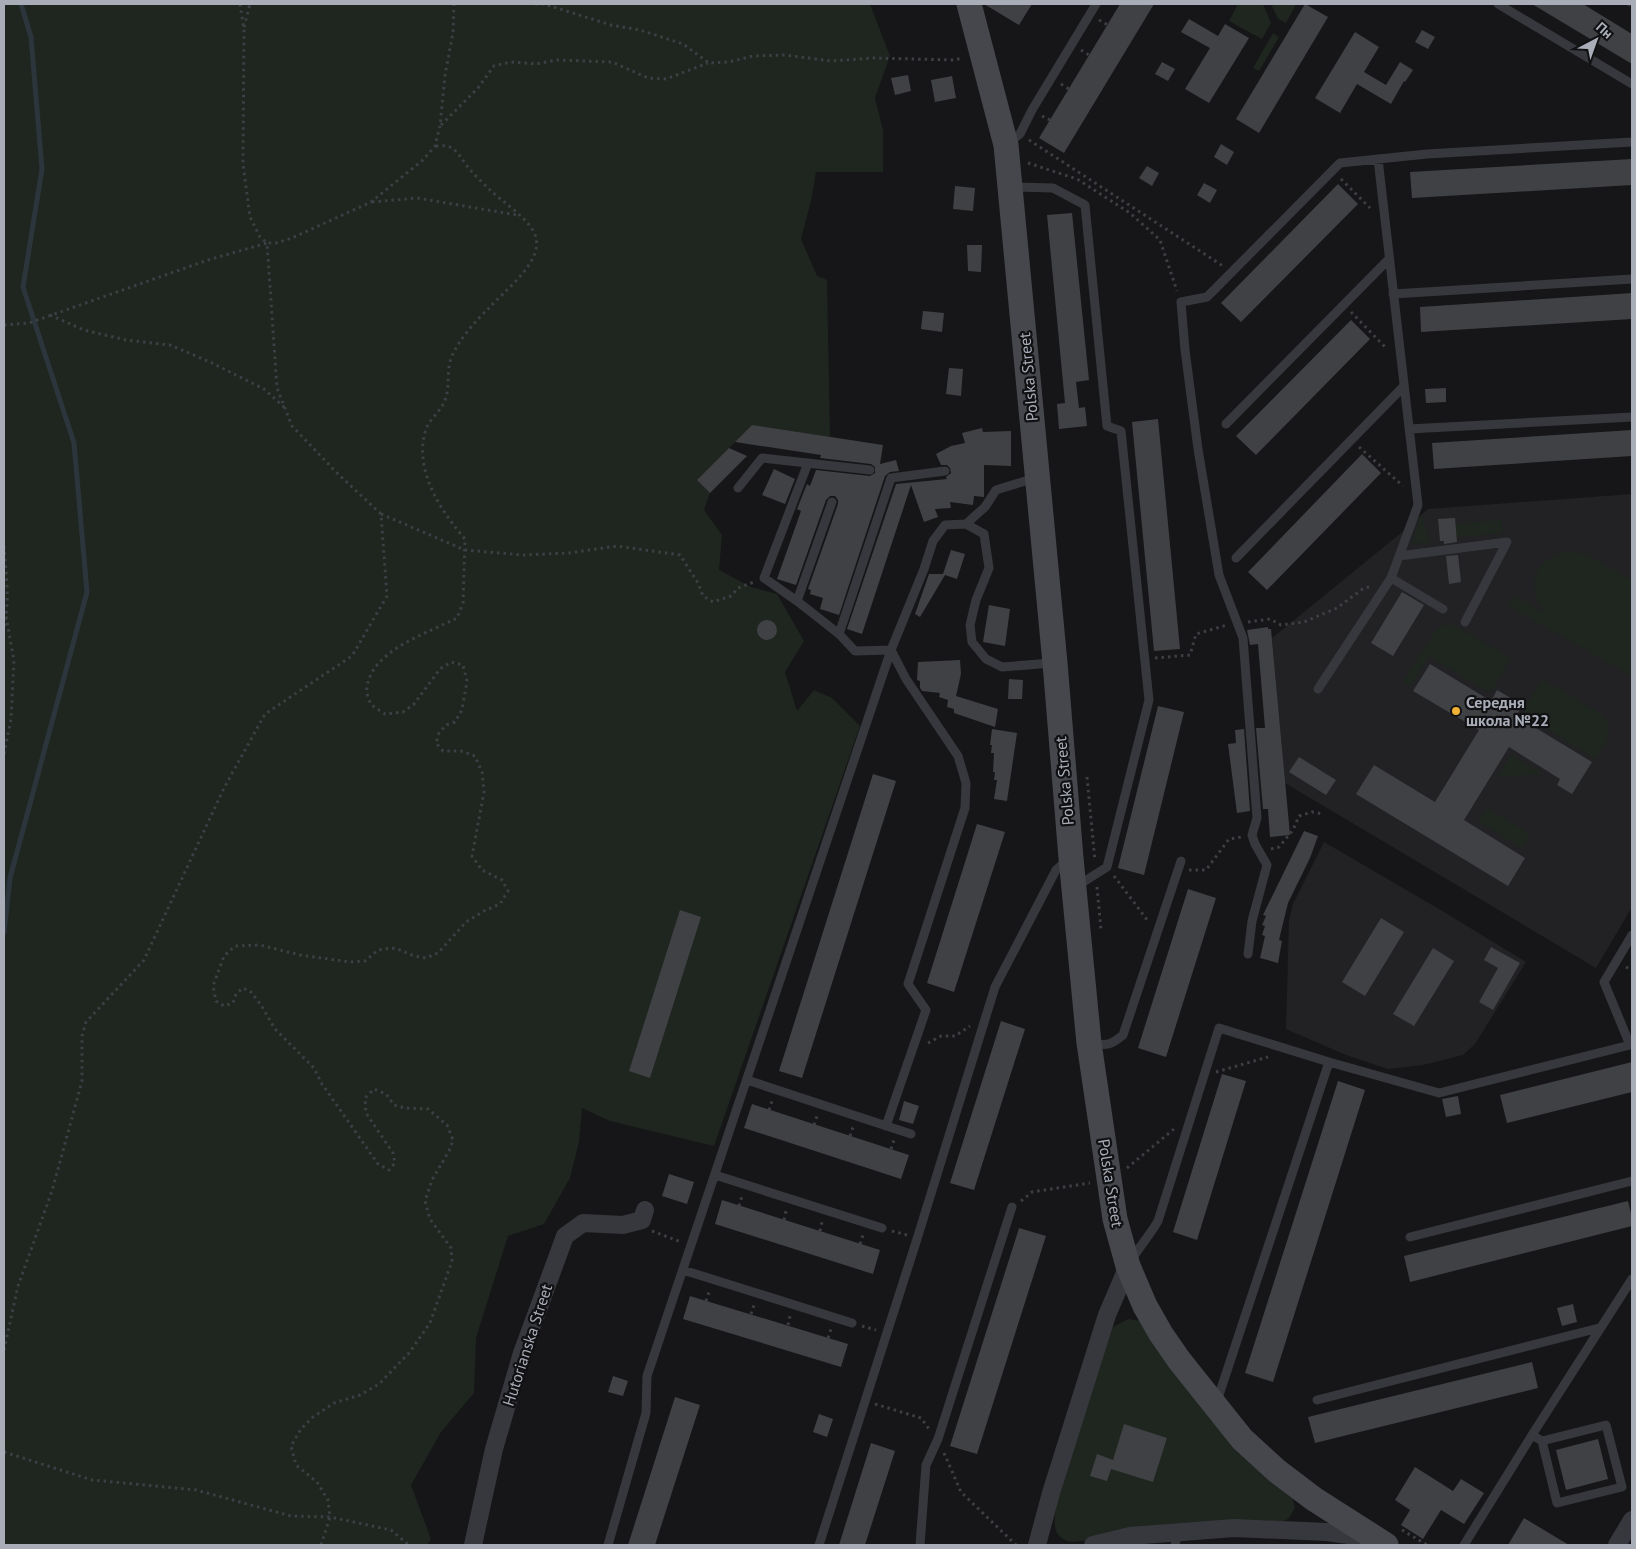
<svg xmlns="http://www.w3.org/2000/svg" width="1636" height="1549" viewBox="0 0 1636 1549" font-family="'PT Sans',sans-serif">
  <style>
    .built { fill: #222225 }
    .green { fill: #1e261f }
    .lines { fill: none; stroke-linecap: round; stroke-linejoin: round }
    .stream { stroke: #2c353c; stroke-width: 5 }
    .building { fill: #404145 }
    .path { stroke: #3d3f44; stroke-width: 3; stroke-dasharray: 2.5 4; stroke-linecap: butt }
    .lane { stroke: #37383d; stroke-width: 9 }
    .street { stroke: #37383d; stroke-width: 18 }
    .secondary { stroke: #45474d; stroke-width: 25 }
    .poi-dot { fill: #f2b134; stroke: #111113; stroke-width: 2 }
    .labels { text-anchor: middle; stroke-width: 4.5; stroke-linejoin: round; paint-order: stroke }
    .street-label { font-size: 16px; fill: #a8adb8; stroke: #111113 }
    .poi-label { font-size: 16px; font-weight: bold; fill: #a8adb8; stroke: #111113; text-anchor: start }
  </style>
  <rect width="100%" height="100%" fill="#161618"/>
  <path class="built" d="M 1632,494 L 1632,907 L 1596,968 L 1285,783 L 1272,638 L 1401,533 L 1428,509 Z
    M 1324,842 L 1444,912 L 1526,962 L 1475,1044 L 1463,1055 L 1423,1065 L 1388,1069 L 1346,1055 L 1286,1029 L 1289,921 L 1293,904 Z"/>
  <path class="green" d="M 4,4 L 870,4 L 890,56 L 875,98 L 883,130 L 883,172 L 816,172 L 811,201 L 801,239 L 817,276 L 827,280 L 830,437 L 752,425 L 697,480 L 710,493 L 704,510 L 722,535 L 719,570 L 751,587 L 777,594 L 804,641 L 785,672 L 797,711 L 814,690 L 832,698 L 860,726 L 714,1146 L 610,1121 L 582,1108 L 579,1142 L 570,1178 L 544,1224 L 508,1236 L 476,1338 L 474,1393 L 441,1432 L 411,1485 L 431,1539 L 427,1545 L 4,1545 Z
    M 1238,4 L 1263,4 L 1271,23 L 1262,39 L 1229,21 Z
    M 1271,4 L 1296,4 L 1286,23 L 1278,19 Z
    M 1273,33 L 1279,37 L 1259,71 L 1253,68 Z
    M 1420,516 L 1422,517 L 1430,542 L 1412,544 Z
    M 1502,520 L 1503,533 L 1456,537 L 1455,524 Z
    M 1570,551 L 1587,555 L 1632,580 L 1632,676 L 1508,606 L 1514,595 L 1548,615 C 1523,590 1534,556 1570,551 Z
    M 1449,624 L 1458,627 L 1511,658 L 1493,689 L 1486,691 L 1429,656 L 1410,687 L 1403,682 L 1433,634 L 1440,627 Z
    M 1542,679 L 1600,713 C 1618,729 1605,743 1596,759 L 1525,716 L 1524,709 Z
    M 1511,755 L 1543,774 L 1497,777 Z
    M 1487,808 L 1530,834 L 1522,848 L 1478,822 Z
    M 1128,1319 L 1142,1321 L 1292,1496 L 1295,1508 L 1288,1519 L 1281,1522 C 1226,1521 1171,1520 1117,1532 C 1103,1534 1077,1546 1065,1540 C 1051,1534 1055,1518 1056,1506 L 1107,1342 L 1113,1327 Z"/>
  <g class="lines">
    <path class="stream" d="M 4,933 L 10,878 L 87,592 L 74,443 L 23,287 L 42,169 L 31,37 L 21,4"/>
  </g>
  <path class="building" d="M 984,4 L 1032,4 L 1019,25 Z
    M 1120,4 L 1154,4 L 1064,153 L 1039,138 Z
    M 1305,4 L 1328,17 L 1259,133 L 1236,119 Z
    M 1532,4 L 1583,4 L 1632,34 L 1632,64 Z
    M 1189,19 L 1218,36 L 1225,24 L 1249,38 L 1209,103 L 1185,89 L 1210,48 L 1181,32 Z
    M 1422,30 L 1435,37 L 1428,49 L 1415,42 Z
    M 1355,32 L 1379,47 L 1364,72 L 1386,85 L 1400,62 L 1413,70 L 1405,82 L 1404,81 L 1391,104 L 1357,84 L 1340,113 L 1315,98 Z
    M 1162,62 L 1175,69 L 1168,81 L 1155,74 Z
    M 908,75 L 911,91 L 895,95 L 891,78 Z
    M 952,76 L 956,98 L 935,102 L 931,80 Z
    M 1221,144 L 1234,152 L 1227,165 L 1214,157 Z
    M 1632,159 L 1632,185 L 1412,198 L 1410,172 Z
    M 1147,166 L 1159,173 L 1152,186 L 1139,178 Z
    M 1204,183 L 1217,190 L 1210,203 L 1197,195 Z
    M 1338,184 L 1358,204 L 1241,322 L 1221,303 Z
    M 955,186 L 975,188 L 973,211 L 953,209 Z
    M 1072,213 L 1089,380 L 1076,382 L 1079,408 L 1085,407 L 1087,426 L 1059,429 L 1057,404 L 1065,403 L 1047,215 Z
    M 967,245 L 982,245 L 981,272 L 968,271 Z
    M 1632,293 L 1632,319 L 1421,332 L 1420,307 Z
    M 923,311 L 944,313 L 942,332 L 921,329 Z
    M 1351,320 L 1370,339 L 1256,455 L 1236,436 Z
    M 949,368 L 963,369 L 961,396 L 946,394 Z
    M 1446,388 L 1446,402 L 1426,403 L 1425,389 Z
    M 1158,419 L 1180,649 L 1154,651 L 1132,422 Z
    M 752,425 L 883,445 L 880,464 L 896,460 L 899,471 L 890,472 L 885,476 L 839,615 L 820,609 L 823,598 L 810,594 L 811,590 L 808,589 L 838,504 L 838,500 L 835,496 L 830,496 L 826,500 L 796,585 L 777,579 L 801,511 L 797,509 L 807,484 L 810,486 L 816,470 L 870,476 L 875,473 L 875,467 L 871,464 L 820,458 L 821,455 L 735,442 Z
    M 982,428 L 983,432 L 1011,431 L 1011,466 L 984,465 L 984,497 L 974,496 L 973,505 L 950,502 L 951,508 L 935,509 L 938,517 L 924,522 L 911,485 L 862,634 L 847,629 L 896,484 L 947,479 L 946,477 L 951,473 L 950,468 L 947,465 L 941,465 L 936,454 L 951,446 L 965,443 L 962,433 Z
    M 1632,430 L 1632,456 L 1434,469 L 1432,443 Z
    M 729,448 L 747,456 L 710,493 L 697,480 Z
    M 1362,454 L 1381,473 L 1267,590 L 1248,572 Z
    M 774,469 L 795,479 L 785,504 L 762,495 Z
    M 1455,518 L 1457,542 L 1444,544 L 1444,541 L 1440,541 L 1438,519 Z
    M 951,550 L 965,554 L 957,579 L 945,575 L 920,617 L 915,614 L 929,574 L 943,574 Z
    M 1458,555 L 1461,582 L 1449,584 L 1446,556 Z
    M 1402,592 L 1424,605 L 1393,656 L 1371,643 Z
    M 989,605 L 1010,609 L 1005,646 L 983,642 Z
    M757 630a10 10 0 1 1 20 0a10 10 0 1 1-20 0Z
    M 1268,627 L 1268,629 L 1271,629 L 1290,835 L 1270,837 L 1268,809 L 1263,809 L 1256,728 L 1265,728 L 1258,644 L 1250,645 L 1247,630 Z
    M 960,660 L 961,674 L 956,696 L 998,709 L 995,727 L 954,713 L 954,709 L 947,707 L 948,700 L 939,697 L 940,693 L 922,691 L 920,688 L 920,681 L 917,680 L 918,662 Z
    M 1430,664 L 1491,701 L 1497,690 L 1523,705 L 1516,716 L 1592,762 L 1572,794 L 1557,785 L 1560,779 L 1509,747 L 1464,820 L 1525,858 L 1508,886 L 1356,794 L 1374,765 L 1435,802 L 1479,730 L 1413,691 Z
    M 1009,679 L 1023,680 L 1022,699 L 1008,699 Z
    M 1158,706 L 1184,712 L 1144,875 L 1118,868 Z
    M 992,729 L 1017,733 L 1007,801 L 994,799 L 997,780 L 994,780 L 995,772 L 993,772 L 994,753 L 991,753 L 992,745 L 990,745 Z
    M 1244,729 L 1250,811 L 1237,813 L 1228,744 L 1236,743 L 1235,730 Z
    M 1299,757 L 1336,780 L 1326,795 L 1289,772 Z
    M 873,774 L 896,781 L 802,1078 L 779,1071 Z
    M 977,824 L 1005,832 L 954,992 L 927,983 Z
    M 1304,831 L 1318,836 L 1310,858 L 1288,903 L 1279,940 L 1282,941 L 1278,963 L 1260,958 L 1265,936 L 1262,935 L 1265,926 L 1262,925 L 1266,916 L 1263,915 Z
    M 1188,889 L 1216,898 L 1166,1057 L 1138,1048 Z
    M 680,910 L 701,917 L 650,1078 L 629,1071 Z
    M 1381,918 L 1404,932 L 1365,996 L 1342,982 Z
    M 1491,947 L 1520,963 L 1493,1010 L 1479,1002 L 1498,968 L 1484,960 Z
    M 1433,948 L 1454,961 L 1414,1026 L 1393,1014 Z
    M 1001,1021 L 1025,1029 L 974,1190 L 950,1183 Z
    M 1632,1062 L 1632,1092 L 1507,1123 L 1500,1095 Z
    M 1222,1074 L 1246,1081 L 1197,1240 L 1173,1232 Z
    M 1338,1081 L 1365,1090 L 1273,1382 L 1245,1373 Z
    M 1458,1096 L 1461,1114 L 1446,1117 L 1442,1099 Z
    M 904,1101 L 919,1106 L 913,1124 L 899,1120 Z
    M 752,1104 L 909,1155 L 901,1179 L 744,1128 Z
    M 669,1174 L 694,1182 L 687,1204 L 662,1196 Z
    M 722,1200 L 880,1250 L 873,1274 L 715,1224 Z
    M 1628,1201 L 1632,1218 L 1632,1226 L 1410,1282 L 1404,1256 Z
    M 1019,1228 L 1046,1236 L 977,1454 L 950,1446 Z
    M 690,1296 L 848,1344 L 841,1367 L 683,1319 Z
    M 1573,1304 L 1577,1322 L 1562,1326 L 1557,1308 Z
    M 1532,1362 L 1538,1388 L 1315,1443 L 1308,1417 Z
    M 613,1376 L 628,1381 L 623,1396 L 608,1392 Z
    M 675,1397 L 700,1405 L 655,1545 L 628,1545 Z
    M 819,1414 L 833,1419 L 827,1437 L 813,1432 Z
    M 1124,1424 L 1167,1438 L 1153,1482 L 1111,1469 L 1107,1481 L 1090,1476 L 1097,1454 L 1113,1460 Z
    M 1598,1439 L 1608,1479 L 1566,1490 L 1556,1450 Z
    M 871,1443 L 895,1451 L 865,1545 L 839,1545 Z
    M 1415,1467 L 1453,1491 L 1461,1479 L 1484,1493 L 1464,1524 L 1441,1510 L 1423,1539 L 1401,1525 L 1410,1510 L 1395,1500 Z
    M 1524,1518 L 1569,1545 L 1508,1545 Z"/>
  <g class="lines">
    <path class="path" d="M 240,4 L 244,30 L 243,164 L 250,217 L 260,237 L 267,243 L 276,243 L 292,238 L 371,202 L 423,160 L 435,146 L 440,126 L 445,75 L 453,33 L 454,4
      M 535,4 L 544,4 L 611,25 L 640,30 L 683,44 L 709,63 L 729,62 L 753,56 L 785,55 L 831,61 L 873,58 L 953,60 L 963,58
      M 1628,4 L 1632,6
      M 1099,20 L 1108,25
      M 244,27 L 250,4
      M 1081,50 L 1089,55
      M 1061,84 L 1069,89
      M 1042,116 L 1050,120
      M 441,125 L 478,88 L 494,66 L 511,62 L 536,64 L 556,60 L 612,62 L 648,78 L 666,79 L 708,63
      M 1029,140 L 1223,266
      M 1028,163 L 1077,179 L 1130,213 L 1160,240 L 1177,291
      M 1341,179 L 1370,208
      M 372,202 L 417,198 L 517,215
      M 1351,312 L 1387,349
      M 50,315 L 84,330 L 126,340 L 170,345 L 210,362 L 264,389 L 284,407
      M 4,325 L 29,323 L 208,260 L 267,243 L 277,388 L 292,426 L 338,474 L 381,514 L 387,596 L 352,656 L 265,714 L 224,788 L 144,960 L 86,1022 L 82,1036 L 82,1081 L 52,1191 L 18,1286 L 4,1350
      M 1359,447 L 1403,486
      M 381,514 L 465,550 L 523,555 L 569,553 L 617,546 L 680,555 L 698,583 L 703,596 L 713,602 L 731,596 L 738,588 L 754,582
      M 4,546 C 6,573 10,601 4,627
      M 1248,622 L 1270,619 L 1281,625 L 1304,622 L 1337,608 L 1364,588 L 1370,587
      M 1155,658 L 1190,655 L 1196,634 L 1227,625
      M 4,754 L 11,719 L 14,661 L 6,616
      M 1087,777 L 1095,861
      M 1271,849 L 1279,847 L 1293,830 L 1299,816 L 1312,812 L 1323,814
      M 1189,870 L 1206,870 L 1229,839 L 1242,837
      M 1114,876 L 1148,921
      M 1097,887 L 1101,930
      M 1626,967 L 1632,970
      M 928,1043 L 941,1036 L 955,1036 L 970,1026
      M 1216,1072 L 1268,1057
      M 769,1110 L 772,1101
      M 814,1125 L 817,1116
      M 850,1136 L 853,1127
      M 891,1149 L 894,1140
      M 1127,1168 L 1174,1129
      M 1021,1201 L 1032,1192 L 1090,1183
      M 739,1206 L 742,1196
      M 784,1220 L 786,1211
      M 652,1231 L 681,1242
      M 820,1231 L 822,1222
      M 892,1231 L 907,1235
      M 860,1244 L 863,1235
      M 706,1301 L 710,1289
      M 751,1314 L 754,1305
      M 788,1325 L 790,1316
      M 862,1326 L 876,1330
      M 828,1338 L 831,1329
      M 875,1404 L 921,1418 L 929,1429
      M 4,1452 L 92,1480 L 196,1490 L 291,1516 L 330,1517 L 391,1530 L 409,1545
      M 944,1453 L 961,1492 L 1016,1545
      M 1402,1530 L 1427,1545
      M 321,1545 L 330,1517 L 328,1500 L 317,1482 L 296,1465 L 291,1446 L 301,1429 L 313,1417 L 334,1403 L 360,1395 L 379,1384 L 409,1353 L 430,1323 L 452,1261 L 451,1248 L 430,1219 L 425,1201 L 432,1180 L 449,1151 L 453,1140 L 447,1125 L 428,1109 L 405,1108 L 394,1105 L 386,1094 L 374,1089 L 365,1098 L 366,1113 L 393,1153 L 395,1163 L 389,1170 L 378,1164 L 322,1084 L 314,1068 L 275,1029 L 261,1005 L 251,992 L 243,988 L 236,994 L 233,1003 L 224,1006 L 216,1001 L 213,986 L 224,956 L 235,946 L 260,945 L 300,955 L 350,962 L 365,961 L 378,950 L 392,948 L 400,950 L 414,956 L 426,958 L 438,953 L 466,922 L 484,911 L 500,904 L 508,891 L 502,880 L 482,870 L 472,856 L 484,792 L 482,772 L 475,756 L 461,751 L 443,751 L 436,743 L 439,733 L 446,725 L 455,722 L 462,710 L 467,681 L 463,665 L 451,662 L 440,669 L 414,704 L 403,712 L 385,714 C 381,711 375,708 372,705 C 368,700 366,692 367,687 C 372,650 428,633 457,618 L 463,603 L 465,539 C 440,510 413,469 426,429 C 430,418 443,410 446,397 C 450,385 446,369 452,356 C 459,340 476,320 489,308 C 504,291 542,263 536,238 C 532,220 502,202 489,189 C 482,182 474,175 468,167 C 462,160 458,151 450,147 C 446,145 440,146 435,146"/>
    <path class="lane" d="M 1498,4 L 1632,84
      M 1007,144 L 1020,134 L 1032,110 L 1096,4
      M 1012,187 L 1053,188 L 1085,205 L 1107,426 L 1121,431 L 1149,700 L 1107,867 L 1077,886
      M 1393,294 L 1632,279
      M 1226,424 L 1389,259
      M 1409,429 L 1632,417
      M 945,471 L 891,478 L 839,634 L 855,651 L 891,650 L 924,569 L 933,541 L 945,525 L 966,524 L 984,534 L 989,568 L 976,600 L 970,625 L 972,642 L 986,659 L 1002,667 L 1052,663
      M 738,488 L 762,458 L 870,470
      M 832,502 L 797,601 L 839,634
      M 966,524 L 985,507 L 996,490 L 1035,478
      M 1399,556 L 1507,542 L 1465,622
      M 1236,558 L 1404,386
      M 1391,578 L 1443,609
      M 797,601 L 764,578 L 808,463
      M 1318,689 L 1391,578 L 1418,505 L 1378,159
      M 1632,935 L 1604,982 L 1630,1045 L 1632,1045
      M 1248,954 L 1252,921 L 1267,865 L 1255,844 L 1252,835 L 1257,818 L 1243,638 L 1219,575 L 1198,449 L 1185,350 L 1181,302 L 1207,297 L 1340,163 L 1427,154 L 1632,142
      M 1092,1043 C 1107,1046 1111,1045 1123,1035 L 1181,861
      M 747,1080 L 911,1134
      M 886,1126 L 926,1010 L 908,984 L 965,808 L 966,783 L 958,756 L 906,679 L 891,650
      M 715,1175 L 882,1228
      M 1410,1237 L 1632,1181
      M 1131,1261 C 1139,1247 1150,1235 1158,1221 L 1219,1028 L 1329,1062 L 1439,1093 L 1630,1045
      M 683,1270 L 852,1323
      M 1317,1400 L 1599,1328
      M 1217,1401 L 1329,1062
      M 1532,1435 L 1542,1441 L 1557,1503 L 1622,1487 L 1606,1425 L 1542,1441
      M 608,1545 L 646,1413 L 647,1376 L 891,650
      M 819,1545 L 917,1239 L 995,987 L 1056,870 L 1067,860
      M 920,1545 L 926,1465 L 938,1439 L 1012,1207
      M 1175,1545 L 1178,1532
      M 1464,1545 L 1532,1435 L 1632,1279"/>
    <path class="street" d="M 473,1545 L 494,1449 L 522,1353 L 565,1236 L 583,1223 L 623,1225 L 642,1220 L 645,1210
      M 1037,1545 L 1051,1493 L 1107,1315 L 1128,1266
      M 1093,1545 L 1130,1536 L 1234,1528 L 1327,1532 L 1370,1538
      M 1617,1545 L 1632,1520"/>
    <path class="secondary" d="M 969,4 L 1006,145 L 1055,663 L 1071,858 L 1089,1043 L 1115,1219 L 1128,1266 L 1145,1306 L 1161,1334 L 1179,1360 L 1242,1439 L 1277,1471 L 1314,1499 L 1386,1545"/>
  </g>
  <circle class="poi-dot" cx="1456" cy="711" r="5"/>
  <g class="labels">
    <g class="street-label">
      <text transform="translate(1028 377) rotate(-95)" y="6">Polska Street</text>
      <text transform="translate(1064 781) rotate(-95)" y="6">Polska Street</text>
      <text transform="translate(1111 1183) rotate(81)" y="6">Polska Street</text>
      <text transform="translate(527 1345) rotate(-72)" y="6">Hutorianska Street</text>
    </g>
    <g class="poi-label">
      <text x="1466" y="708">Середня<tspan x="1466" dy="18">школа №22</tspan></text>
    </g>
  </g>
  <rect width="1636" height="1549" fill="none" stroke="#a8adb8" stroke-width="10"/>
  <g transform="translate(1596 40) rotate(41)" stroke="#111113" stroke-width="4" paint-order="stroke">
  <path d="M0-4L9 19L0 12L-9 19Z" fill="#a8adb8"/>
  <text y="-8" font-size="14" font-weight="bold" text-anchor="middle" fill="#a8adb8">Пн</text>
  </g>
</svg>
